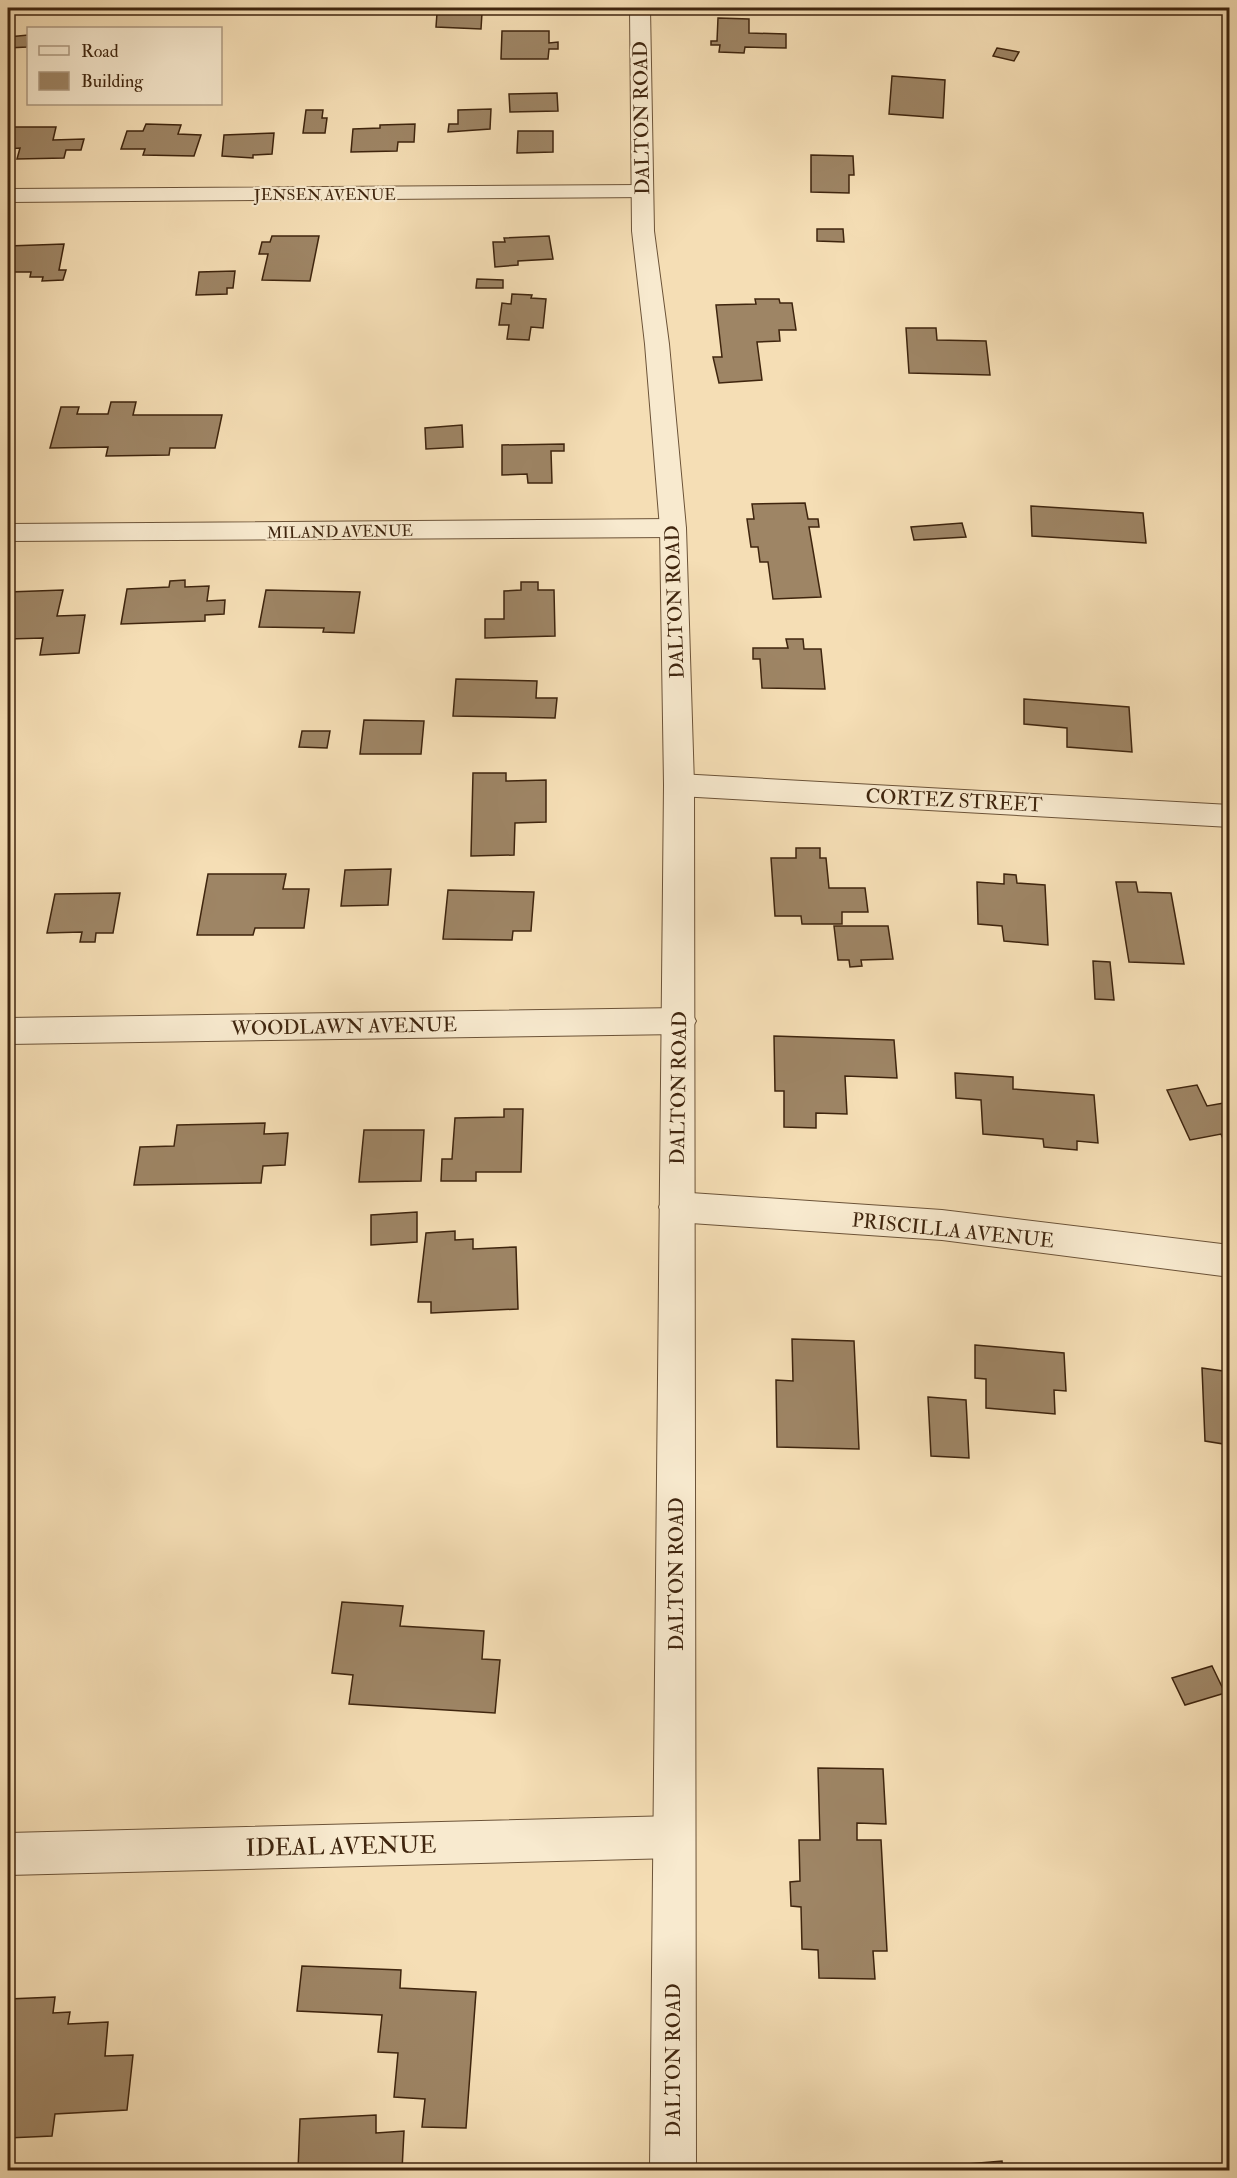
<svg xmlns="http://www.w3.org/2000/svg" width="1237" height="2178" viewBox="0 0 1237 2178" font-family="'IM FELL Double Pica',serif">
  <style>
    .building { fill: #9e8565; stroke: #3f250e; stroke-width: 1.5 }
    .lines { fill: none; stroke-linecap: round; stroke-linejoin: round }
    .minor-casing { stroke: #6c5338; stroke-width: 2 }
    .tertiary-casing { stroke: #6c5338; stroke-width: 2 }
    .minor { fill: #f8eacf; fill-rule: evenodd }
    .tertiary { fill: #f8eacf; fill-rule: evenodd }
    .labels { text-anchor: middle; stroke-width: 4.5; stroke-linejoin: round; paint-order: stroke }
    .far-street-label { font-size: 16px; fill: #3f250e; stroke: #f8eacf }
    .street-label { font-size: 20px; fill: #3f250e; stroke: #f8eacf }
    .near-street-label { font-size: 24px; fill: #3f250e; stroke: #f8eacf }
  </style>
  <rect width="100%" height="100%" fill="#f5deb5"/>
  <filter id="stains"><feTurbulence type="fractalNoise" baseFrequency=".00333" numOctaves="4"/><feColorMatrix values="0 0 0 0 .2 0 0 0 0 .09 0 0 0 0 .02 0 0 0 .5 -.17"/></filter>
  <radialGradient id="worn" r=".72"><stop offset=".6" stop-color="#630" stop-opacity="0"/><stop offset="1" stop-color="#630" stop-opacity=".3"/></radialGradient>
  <path class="building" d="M 437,13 L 482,13 L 481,29 L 436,27 Z
    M 718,18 L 749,19 L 749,33 L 786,34 L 786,48 L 745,47 L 744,53 L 719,52 L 720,45 L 711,45 L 711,41 L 717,41 Z
    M 502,31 L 549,31 L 549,43 L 558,42 L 558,49 L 549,49 L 548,59 L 501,59 Z
    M 28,35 L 27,47 L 8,48 L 8,37 Z
    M 997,48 L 1019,52 L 1014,61 L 993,56 Z
    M 892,76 L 945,80 L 943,118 L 889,114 Z
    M 557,93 L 558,111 L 510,112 L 509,94 Z
    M 491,109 L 490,129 L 448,132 L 449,124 L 458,124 L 458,110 Z
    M 306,110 L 323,110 L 322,118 L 327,118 L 325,133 L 303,133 Z
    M 146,124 L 181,125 L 178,134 L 201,135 L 194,156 L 143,155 L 145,149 L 121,149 L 127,131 L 143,131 Z
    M 415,124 L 414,142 L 398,142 L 397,151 L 351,152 L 353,129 L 380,128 L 380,125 Z
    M 8,127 L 56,127 L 53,140 L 84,139 L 81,150 L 66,150 L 64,158 L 17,159 L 20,148 L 8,149 Z
    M 518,131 L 553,131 L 553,152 L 517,153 Z
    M 274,133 L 272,154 L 253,155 L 253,158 L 222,156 L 224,135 Z
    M 811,155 L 853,156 L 854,175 L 849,175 L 849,193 L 811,192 Z
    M 817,229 L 843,229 L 844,242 L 817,241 Z
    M 272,236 L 319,236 L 310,281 L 262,280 L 268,254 L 259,254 L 262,242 L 270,242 Z
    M 549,236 L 553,259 L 518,261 L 518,265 L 495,267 L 493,242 L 505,242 L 504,238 Z
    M 64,244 L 59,270 L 66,270 L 63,280 L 42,281 L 43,277 L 30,277 L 31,272 L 8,272 L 8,246 Z
    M 235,271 L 233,288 L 227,288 L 227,294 L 196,295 L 199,272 Z
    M 477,279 L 503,280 L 503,288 L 476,288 Z
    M 512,294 L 532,295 L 531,298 L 546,299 L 543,328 L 531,327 L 529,340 L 507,339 L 509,325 L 499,325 L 502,303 L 511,304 Z
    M 755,299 L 779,299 L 780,303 L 792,303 L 796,330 L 779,330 L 780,341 L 757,342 L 762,380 L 719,383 L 713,357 L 722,357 L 716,305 L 756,304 Z
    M 906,328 L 936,328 L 937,340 L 986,341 L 990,375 L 909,373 Z
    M 111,402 L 136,402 L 133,415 L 222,415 L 215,448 L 170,448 L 169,455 L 106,456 L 108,447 L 50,448 L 61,407 L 79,407 L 77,414 L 108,414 Z
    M 462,425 L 463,447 L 426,449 L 425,428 Z
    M 564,444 L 564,451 L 551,451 L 552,483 L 528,483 L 527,474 L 502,475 L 502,445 Z
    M 805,503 L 808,519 L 818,519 L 819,527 L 809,527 L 821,597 L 773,599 L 768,562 L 760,562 L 758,547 L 751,547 L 747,519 L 754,519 L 752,504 Z
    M 1031,506 L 1143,513 L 1146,543 L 1032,536 Z
    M 962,523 L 966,537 L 914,540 L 911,527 Z
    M 185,580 L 185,587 L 209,586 L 207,601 L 225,600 L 224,614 L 205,615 L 205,621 L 121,624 L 127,589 L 169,587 L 170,581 Z
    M 521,582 L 538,582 L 538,590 L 554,590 L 555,636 L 485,638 L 485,619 L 504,619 L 504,591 L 521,590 Z
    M 63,590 L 57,616 L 85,615 L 79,653 L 40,655 L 43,638 L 8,639 L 8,592 Z
    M 266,590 L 360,592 L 354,633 L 323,632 L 324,628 L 259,627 Z
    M 786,639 L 803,639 L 804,649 L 821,649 L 825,689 L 762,688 L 760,659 L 753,659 L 753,648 L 788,648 Z
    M 456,679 L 537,681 L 536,698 L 557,698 L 555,718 L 453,716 Z
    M 1024,699 L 1129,707 L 1132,752 L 1067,747 L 1067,728 L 1024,724 Z
    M 364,720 L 424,721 L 421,754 L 360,754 Z
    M 302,731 L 330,731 L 327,748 L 299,747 Z
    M 473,773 L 506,773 L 506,781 L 546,780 L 546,822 L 515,823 L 514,855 L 471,856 Z
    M 796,848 L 820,848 L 820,858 L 826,858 L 829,888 L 865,888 L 868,912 L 842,912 L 842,924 L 802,924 L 801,916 L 775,916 L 771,858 L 796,858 Z
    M 391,869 L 388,905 L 341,906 L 345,870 Z
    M 208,874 L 286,874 L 283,889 L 309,889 L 304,928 L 255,928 L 253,935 L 197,935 Z
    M 1004,874 L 1016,875 L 1017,883 L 1045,885 L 1048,945 L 1004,941 L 1002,926 L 978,924 L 977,882 L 1004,884 Z
    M 1116,882 L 1136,882 L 1138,892 L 1171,893 L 1184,964 L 1129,962 Z
    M 448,890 L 534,892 L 531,931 L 513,931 L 512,940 L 443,939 Z
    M 120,893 L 113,933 L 96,933 L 95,942 L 80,942 L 82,932 L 47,933 L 55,894 Z
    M 834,926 L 888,926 L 893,959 L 861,960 L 862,966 L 850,967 L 849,960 L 838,960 Z
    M 1093,961 L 1110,962 L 1114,1000 L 1095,999 Z
    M 774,1036 L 894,1040 L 897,1078 L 845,1076 L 847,1114 L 816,1113 L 816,1128 L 784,1127 L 784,1091 L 775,1091 Z
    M 955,1073 L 1013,1077 L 1013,1089 L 1094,1095 L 1098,1143 L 1077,1141 L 1077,1150 L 1044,1147 L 1043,1139 L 983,1134 L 981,1100 L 956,1098 Z
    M 1197,1085 L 1207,1106 L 1230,1102 L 1230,1143 L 1225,1144 L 1221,1134 L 1190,1140 L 1167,1090 Z
    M 504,1109 L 523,1109 L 521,1172 L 476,1172 L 476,1181 L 441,1181 L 442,1159 L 452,1159 L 455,1118 L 504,1117 Z
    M 265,1123 L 264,1134 L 288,1133 L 285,1165 L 263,1166 L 261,1183 L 134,1185 L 140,1147 L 174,1146 L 177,1125 Z
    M 364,1130 L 424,1130 L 421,1181 L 359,1182 Z
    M 417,1212 L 417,1242 L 371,1245 L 371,1215 Z
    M 455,1231 L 455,1240 L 473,1239 L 473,1249 L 516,1247 L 518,1309 L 431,1313 L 431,1302 L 418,1302 L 426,1233 Z
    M 792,1339 L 854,1341 L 859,1449 L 777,1447 L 776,1380 L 793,1381 Z
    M 975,1345 L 1064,1353 L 1066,1391 L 1054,1390 L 1055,1414 L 986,1408 L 986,1379 L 975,1378 Z
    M 1202,1368 L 1230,1372 L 1230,1445 L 1205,1441 Z
    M 928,1397 L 966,1400 L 969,1458 L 931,1456 Z
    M 342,1602 L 403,1606 L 400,1626 L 484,1631 L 482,1659 L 500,1660 L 495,1713 L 349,1704 L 353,1675 L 332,1673 Z
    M 1212,1666 L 1225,1693 L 1185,1705 L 1172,1678 Z
    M 818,1768 L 883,1769 L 886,1824 L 857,1823 L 857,1840 L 881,1840 L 887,1951 L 873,1951 L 875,1979 L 819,1978 L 818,1950 L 802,1949 L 801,1907 L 791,1906 L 790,1882 L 800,1881 L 799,1840 L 820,1840 Z
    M 302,1966 L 401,1970 L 400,1988 L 476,1992 L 466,2128 L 422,2127 L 425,2099 L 394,2097 L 398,2053 L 378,2052 L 382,2015 L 297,2011 Z
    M 55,1997 L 53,2013 L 70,2012 L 68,2024 L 108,2022 L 105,2056 L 133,2055 L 127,2110 L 55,2114 L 52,2136 L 8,2138 L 11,2118 L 8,2118 L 8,1999 Z
    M 376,2115 L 376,2133 L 404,2131 L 402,2170 L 298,2170 L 300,2119 Z
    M 1002,2161 L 1003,2170 L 895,2170 Z"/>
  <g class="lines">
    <g class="minor-casing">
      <path id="minor" d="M 642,185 L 650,187 L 653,192 L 650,197 L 8,202 L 8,189 Z
        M 673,519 L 682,522 L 686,528 L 682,534 L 673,537 L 8,541 L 8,524 Z
        M 679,774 L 1230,805 L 1230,827 L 679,796 L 669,793 L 664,785 L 669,777 Z
        M 680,1008 L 691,1012 L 696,1021 L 691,1030 L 680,1034 L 8,1044 L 8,1018 Z
        M 676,1192 L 942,1210 L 1230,1245 L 1230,1277 L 942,1240 L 676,1222 L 664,1218 L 659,1207 L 664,1196 Z
        M 674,1816 L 689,1822 L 695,1837 L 689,1852 L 674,1858 L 8,1875 L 8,1833 Z"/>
    </g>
    <g class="tertiary-casing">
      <path id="tertiary" d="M 630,8 L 650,8 L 654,231 L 669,344 L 686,528 L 694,785 L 696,2170 L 650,2170 L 664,785 L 660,528 L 645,344 L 632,231 Z"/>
    </g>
    <use href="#minor" class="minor"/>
    <use href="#tertiary" class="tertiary"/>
  </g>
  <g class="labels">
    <g class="far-street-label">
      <text x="325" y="200">JENSEN AVENUE</text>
      <text transform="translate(340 531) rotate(-1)" y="6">MILAND AVENUE</text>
    </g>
    <g class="street-label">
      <text transform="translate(641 118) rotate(-91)" y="7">DALTON ROAD</text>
      <text transform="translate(674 602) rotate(-92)" y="7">DALTON ROAD</text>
      <text transform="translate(954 800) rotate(3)" y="7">CORTEZ STREET</text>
      <text transform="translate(344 1026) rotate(-1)" y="7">WOODLAWN AVENUE</text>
      <text transform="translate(678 1088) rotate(-89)" y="7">DALTON ROAD</text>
      <text transform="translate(953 1230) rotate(6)" y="7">PRISCILLA AVENUE</text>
      <text transform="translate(676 1574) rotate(-90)" y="7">DALTON ROAD</text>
      <text transform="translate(673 2060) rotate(-90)" y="7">DALTON ROAD</text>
    </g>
    <g class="near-street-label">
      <text transform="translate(341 1846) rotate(-1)" y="8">IDEAL AVENUE</text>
    </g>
  </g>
  <rect width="1237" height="2178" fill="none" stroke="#f5deb5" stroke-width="30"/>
  <rect x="9" y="9" width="1219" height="2160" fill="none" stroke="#3f250e" stroke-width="3"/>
  <rect x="15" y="15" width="1207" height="2148" fill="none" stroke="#3f250e" stroke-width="1.5"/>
  <rect x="27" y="27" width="195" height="78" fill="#f8eacf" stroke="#ae9b82" stroke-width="1.5"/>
  <rect x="39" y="46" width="30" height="9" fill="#f8eacf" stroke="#ae9b82" stroke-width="1.5"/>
  <text x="81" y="57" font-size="18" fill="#3f250e">Road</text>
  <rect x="39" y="72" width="30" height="18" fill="#9e8565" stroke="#ae9b82" stroke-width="1.5"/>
  <text x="81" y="87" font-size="18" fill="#3f250e">Building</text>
  <rect width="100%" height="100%" filter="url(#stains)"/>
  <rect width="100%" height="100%" fill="url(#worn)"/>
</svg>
